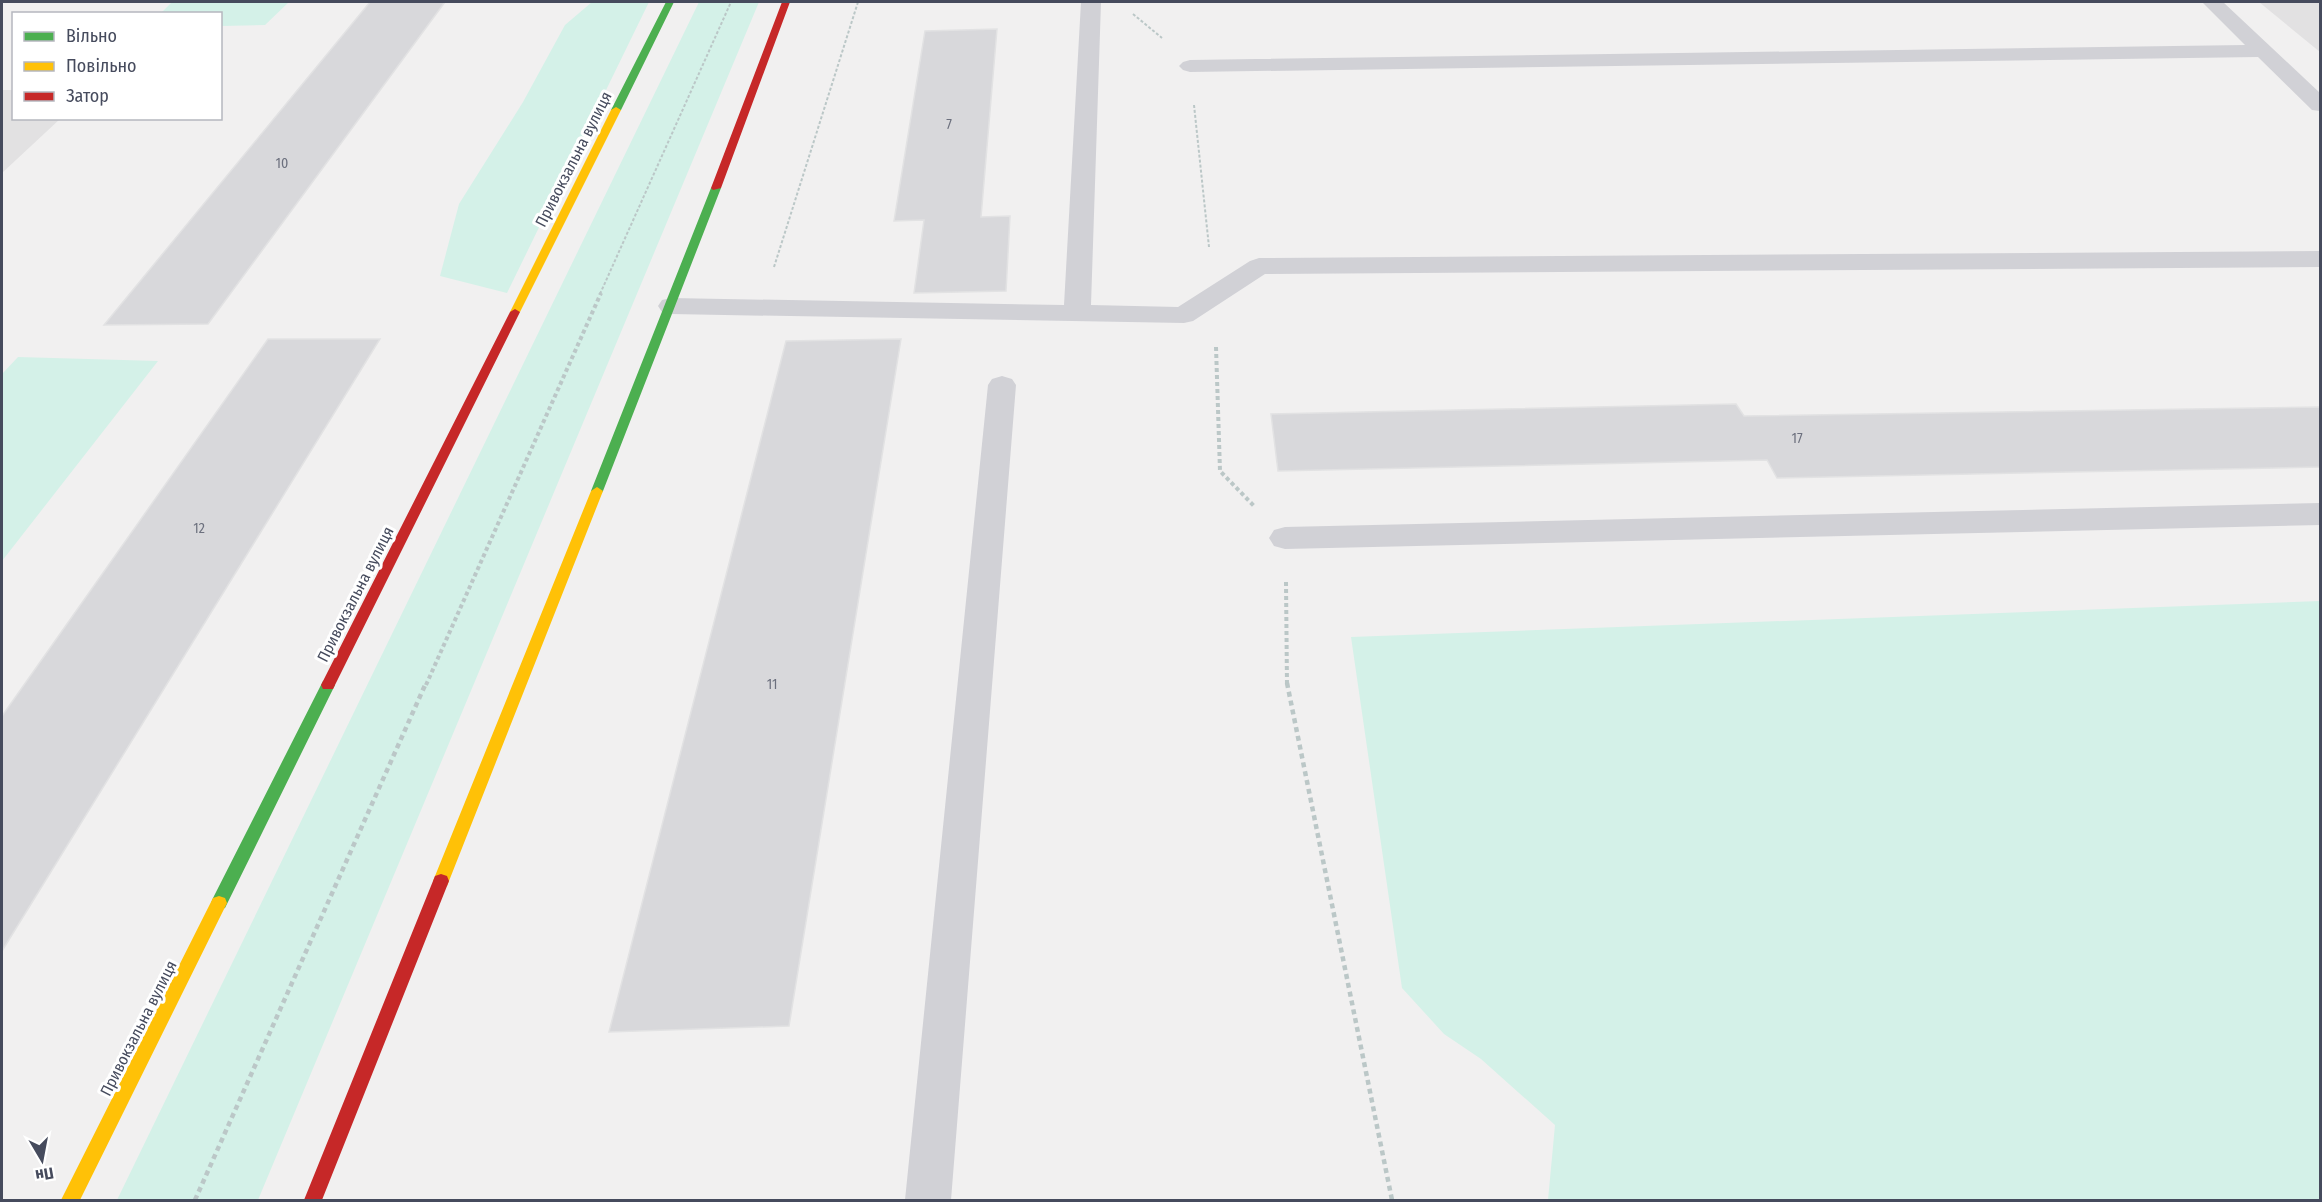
<svg xmlns="http://www.w3.org/2000/svg" width="2322" height="1202" viewBox="0 0 2322 1202" font-family="'Fira Sans Condensed',sans-serif">
  <style>
    .education { fill: #e2e1e2 }
    .green { fill: #d4f1e8 }
    .building { fill: #d8d8db; stroke: #e2e2e3; stroke-width: 1.5 }
    .lines { fill: none; stroke-linecap: round; stroke-linejoin: round }
    .path-far2 { stroke: #bbc7c7; stroke-width: 2; stroke-dasharray: 3 2; stroke-linecap: butt }
    .path-far1 { stroke: #bbc7c7; stroke-width: 4; stroke-dasharray: 4 3; stroke-linecap: butt }
    .path { stroke: #bbc7c7; stroke-width: 4.5; stroke-dasharray: 5 4; stroke-linecap: butt }
    .lane { fill: #d1d1d6; fill-rule: evenodd }
    .fast { fill: #4caf50; fill-rule: evenodd }
    .slow { fill: #ffc107; fill-rule: evenodd }
    .jam { fill: #c62828; fill-rule: evenodd }
    .labels { text-anchor: middle; stroke-width: 6; stroke-linejoin: round; paint-order: stroke }
    .number-label { font-size: 14px; fill: #6c707e }
    .street-label { font-size: 16px; fill: #464b5d; stroke: #fff }
  </style>
  <rect width="100%" height="100%" fill="#f1f0f0"/>
  <path class="education" d="M 2259,2 L 2320,2 L 2320,52 Z
    M 2,90 L 13,90 L 14,118 L 60,119 L 2,173 Z"/>
  <path class="green" d="M 172,2 L 289,2 L 265,25 L 221,26 L 220,14 L 161,13 Z
    M 592,2 L 649,2 L 507,293 L 440,276 L 459,204 L 523,102 L 565,25 Z
    M 699,2 L 759,2 L 258,1200 L 117,1200 Z
    M 18,357 L 158,361 L 2,561 L 2,374 Z
    M 2320,601 L 2320,1200 L 1548,1200 L 1555,1125 L 1481,1059 L 1444,1034 L 1402,988 L 1351,637 Z"/>
  <path class="building" d="M 370,2 L 445,2 L 208,324 L 104,325 Z
    M 997,29 L 981,217 L 1010,216 L 1006,291 L 914,293 L 924,220 L 894,221 L 925,31 Z
    M 268,339 L 380,339 L 2,951 L 2,716 Z
    M 901,339 L 789,1026 L 609,1032 L 786,341 Z
    M 1736,404 L 1744,416 L 2320,407 L 2320,467 L 1777,478 L 1767,460 L 1278,471 L 1271,414 Z"/>
  <g class="lines">
    <path class="path-far2" d="M 1133,14 L 1162,38
      M 1194,105 L 1209,247
      M 774,267 L 858,2
      M 600,294 L 731,2"/>
    <path class="path-far1" d="M 1216,347 L 1220,471 L 1254,506
      M 1286,582 L 1287,685
      M 426,685 L 601,293"/>
    <path class="path" d="M 1287,683 L 1392,1200
      M 195,1200 L 426,683"/>
    <path class="lane" d="M 1081,2 L 1101,2 L 1091,305 L 1178,307 L 1250,261 L 1259,258 L 2320,251 L 2320,267 L 1265,274 L 1193,321 L 1184,323 L 671,314 L 662,312 L 658,306 L 662,300 L 671,298 L 1064,305 Z
      M 2202,2 L 2223,2 L 2320,93 L 2320,111 L 2312,110 L 2258,57 L 1190,72 L 1183,70 L 1179,66 L 1183,62 L 1190,60 L 2245,45 Z
      M 1002,376 L 1012,379 L 1016,385 L 951,1200 L 905,1200 L 988,385 L 992,379 Z
      M 2320,503 L 2320,525 L 1285,549 L 1274,546 L 1269,538 L 1274,530 L 1285,527 Z"/>
    <path class="fast" d="M 666,2 L 674,2 L 621,110 L 613,112 L 611,110 Z
      M 716,185 L 721,188 L 603,491 L 601,494 L 593,494 L 591,491 L 711,188 Z
      M 328,679 L 333,681 L 335,685 L 225,908 L 219,910 L 213,908 L 211,903 L 213,898 L 321,685 L 323,681 Z"/>
    <path class="slow" d="M 616,107 L 621,110 L 520,312 L 515,315 L 511,314 L 510,312 L 611,110 Z
      M 597,487 L 603,491 L 449,881 L 447,886 L 441,888 L 435,886 L 433,881 L 591,491 Z
      M 219,896 L 225,898 L 227,903 L 80,1200 L 61,1200 L 213,898 Z"/>
    <path class="jam" d="M 782,2 L 790,2 L 721,188 L 713,190 L 711,188 Z
      M 515,309 L 520,312 L 335,685 L 333,689 L 323,689 L 321,685 L 510,312 Z
      M 441,874 L 447,876 L 449,881 L 322,1200 L 304,1200 L 433,881 L 435,876 Z"/>
  </g>
  <g class="labels">
    <g class="number-label">
      <text x="949" y="129">7</text>
      <text x="282" y="168">10</text>
      <text x="1797" y="443">17</text>
      <text x="199" y="533">12</text>
      <text x="772" y="689">11</text>
    </g>
    <g class="street-label">
      <text transform="translate(573 159) rotate(-63)" y="6">Привокзальна вулиця</text>
      <text transform="translate(355 594) rotate(-63)" y="6">Привокзальна вулиця</text>
      <text transform="translate(138 1028) rotate(-63)" y="6">Привокзальна вулиця</text>
    </g>
  </g>
  <rect width="2322" height="1202" fill="none" stroke="#464b5d" stroke-width="6"/>
  <rect x="12" y="12" width="210" height="108" fill="#ffffff" stroke="#b5b7be" stroke-width="1.5"/>
  <rect x="24" y="32" width="30" height="9" fill="#4caf50" stroke="#b5b7be" stroke-width="1.5"/>
  <text x="66" y="42" font-size="18" fill="#464b5d">Вільно</text>
  <rect x="24" y="62" width="30" height="9" fill="#ffc107" stroke="#b5b7be" stroke-width="1.5"/>
  <text x="66" y="72" font-size="18" fill="#464b5d">Повільно</text>
  <rect x="24" y="92" width="30" height="9" fill="#c62828" stroke="#b5b7be" stroke-width="1.5"/>
  <text x="66" y="102" font-size="18" fill="#464b5d">Затор</text>
  <g transform="translate(42 1160) rotate(170)" stroke="#ffffff" stroke-width="4.5" paint-order="stroke">
  <path d="M0-4.5L10 22L0 15L-10 22Z" fill="#464b5d"/>
  <text y="-9" font-size="16" font-weight="bold" text-anchor="middle" fill="#464b5d">Пн</text>
  </g>
</svg>
